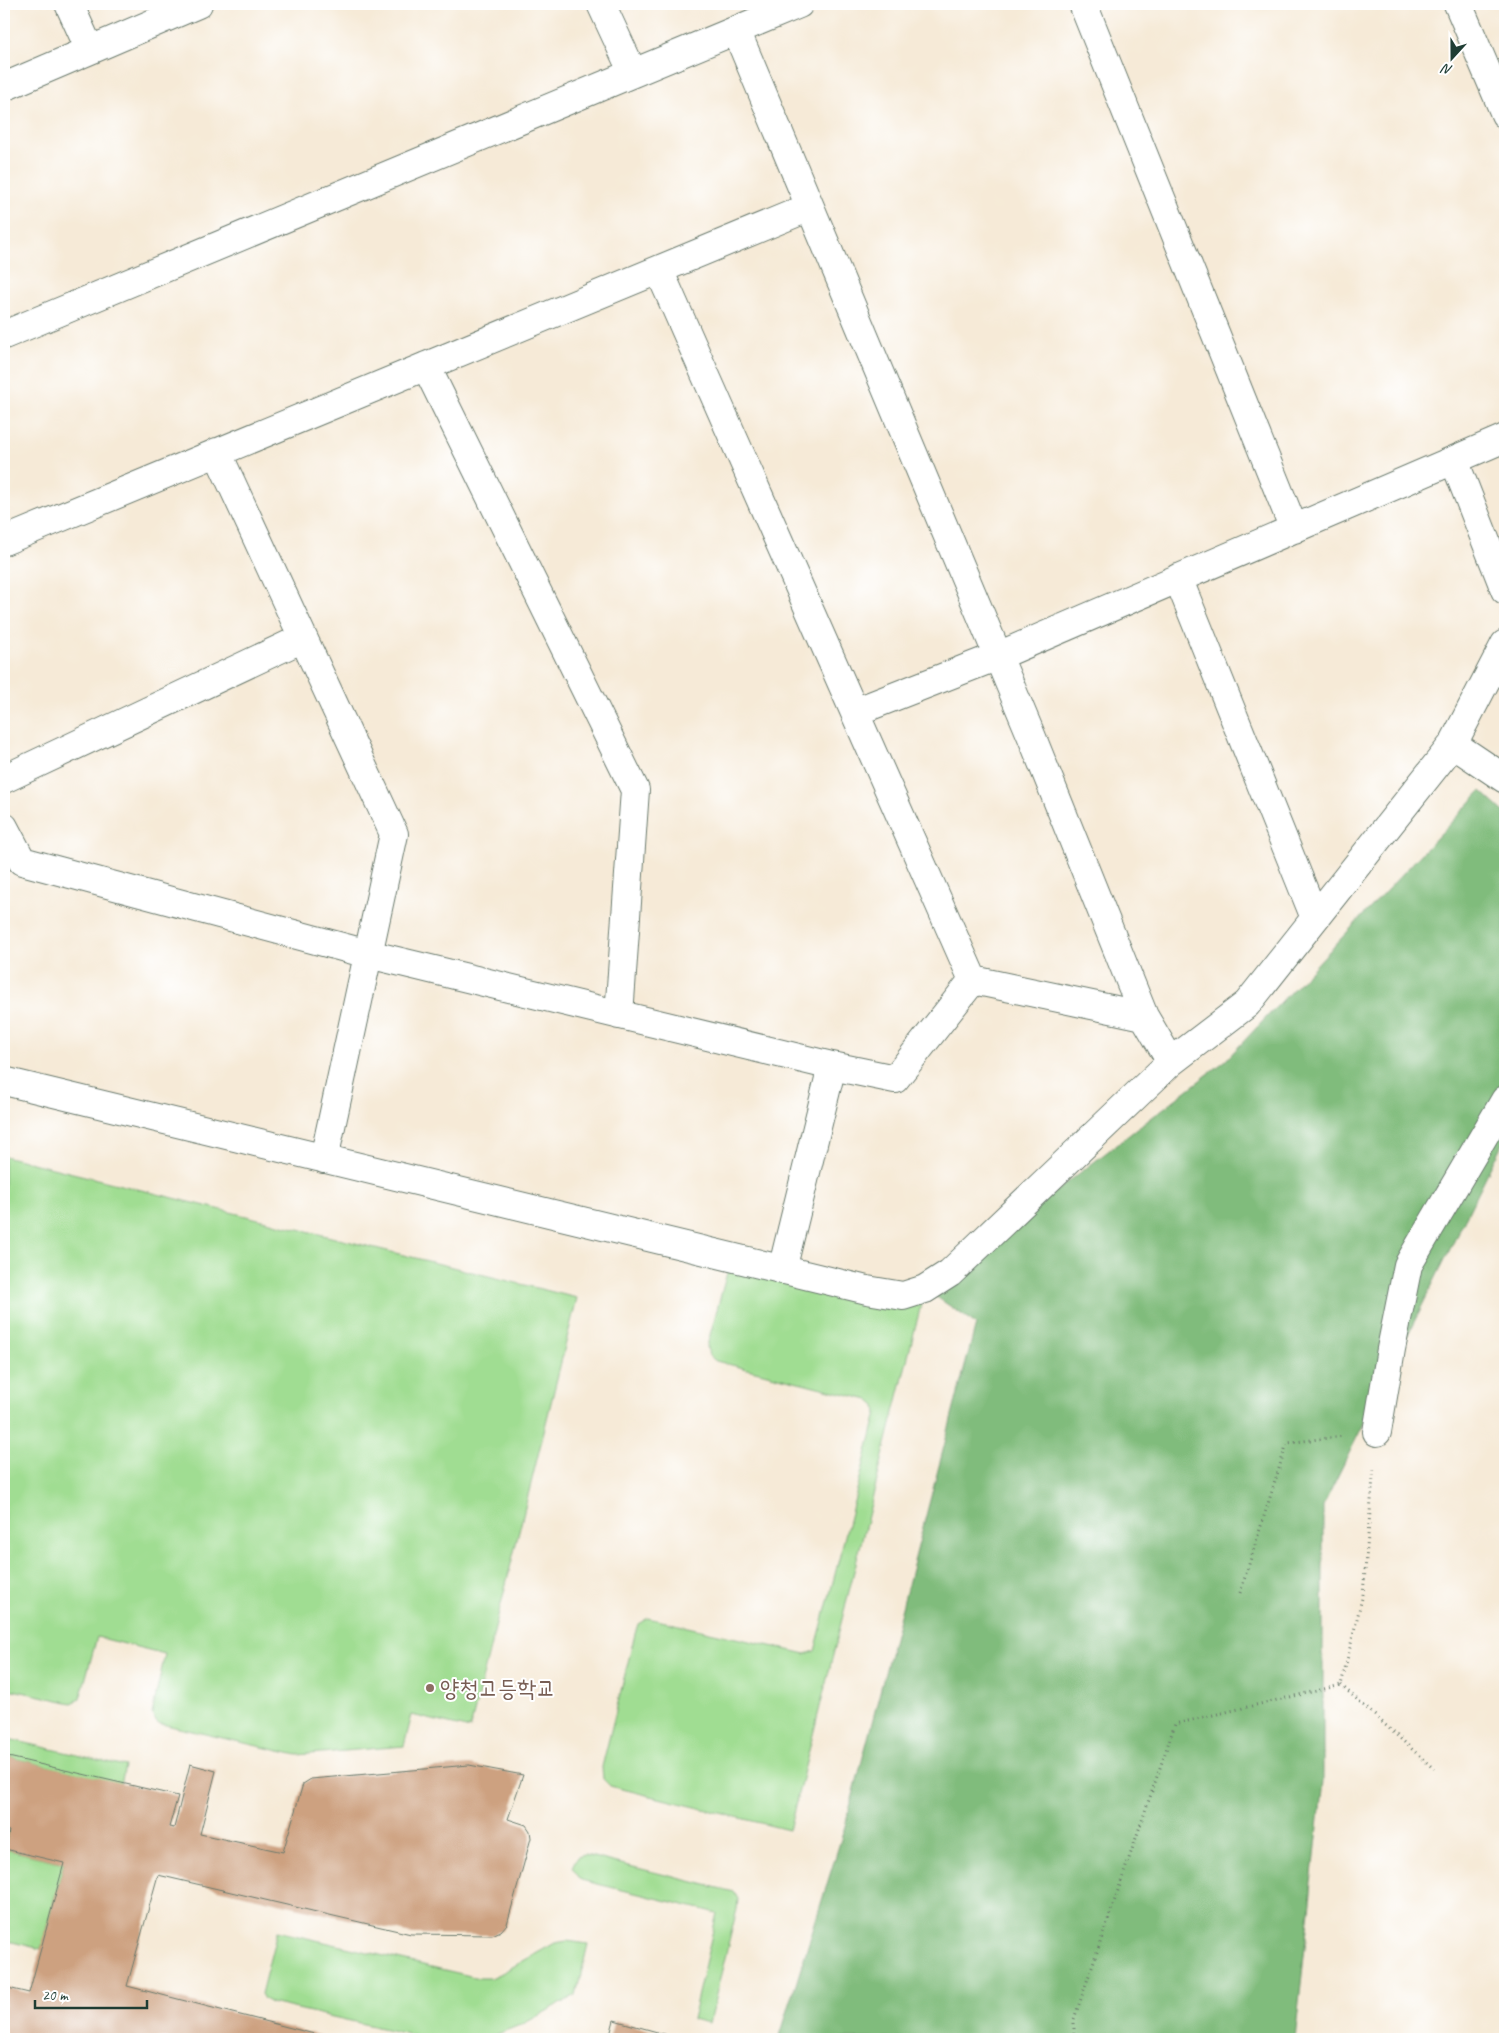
<svg xmlns="http://www.w3.org/2000/svg" width="1509" height="2043" viewBox="0 0 1509 2043" font-family="Caveat,'Poor Story',sans-serif">
  <style>
    .green { fill: #a0dd92; stroke: #608d63 }
    .forest { fill: #80bc7c; stroke: #507c58 }
    .building { fill: #cda180 }
    .lines { fill: none; stroke-linecap: round; stroke-linejoin: round }
    .minor-casing { stroke: #6a7a6d; stroke-width: 30 }
    .path { stroke: #6a7a6d; stroke-width: 3; stroke-dasharray: 1 4; stroke-linecap: butt }
    .minor { stroke: #fff; stroke-width: 28 }
    .education-dot { fill: #8d6e63; stroke: #fff; stroke-width: 2 }
    .labels { text-anchor: middle; stroke-width: 4; stroke-linejoin: round; paint-order: stroke }
    .education-label { font-size: 24px; fill: #785e54; stroke: #fff; text-anchor: start }
  </style>
  <rect width="100%" height="100%" fill="#fff"/>
  <filter id="ink" filterUnits="userSpaceOnUse"><feTurbulence type="fractalNoise" baseFrequency=".02" numOctaves="2"/><feDisplacementMap in="SourceGraphic" scale="10" xChannelSelector="R" yChannelSelector="G"/><feConvolveMatrix kernelMatrix="1 2 1 2 8 2 1 2 1" color-interpolation-filters="sRGB"/></filter>
  <filter id="wash" filterUnits="userSpaceOnUse"><feTurbulence type="fractalNoise" baseFrequency=".0096" numOctaves="4" result="noise"/><feDisplacementMap in="SourceGraphic" scale="20" xChannelSelector="R" yChannelSelector="G"/><feGaussianBlur stdDeviation="1.12" result="paint"/><feColorMatrix in="noise" values="0 0 0 0 0 0 0 0 0 0 0 0 0 0 0 0 0 1.4 0 .05"/><feComposite in="paint" operator="in"/></filter>
  <g filter="url(#wash)">
    <rect width="100%" height="100%" fill="#f6ead7"/>
    <path class="green" d="M 4,1156 L 577,1298 L 470,1729 L 412,1715 L 404,1746 L 297,1755 L 157,1723 L 152,1714 L 165,1654 L 97,1637 L 80,1699 L 72,1703 L 4,1688 Z
      M 731,1258 L 925,1289 L 789,1830 L 610,1786 L 603,1779 L 602,1767 L 635,1634 L 638,1624 L 648,1618 L 806,1654 L 815,1651 L 877,1413 L 876,1406 L 869,1400 L 716,1361 L 709,1356 L 707,1346 Z
      M 4,1738 L 125,1766 L 121,1784 L 4,1756 Z
      M 4,1830 L 9,1831 L 5,1849 L 64,1863 L 41,1949 L 4,1940 Z
      M 585,1855 L 734,1892 L 738,1899 L 737,1909 L 709,2023 L 692,2019 L 717,1913 L 581,1880 L 572,1867 L 577,1857 Z
      M 277,1931 L 479,1978 L 491,1978 L 500,1974 L 555,1943 L 567,1941 L 588,1944 L 576,1995 L 525,2023 L 485,2039 L 430,2039 L 271,2003 L 264,1999 L 261,1994 Z"/>
    <path class="forest" d="M 1481,791 L 1505,813 L 1505,1138 L 1323,1506 L 1323,1782 L 1295,2039 L 779,2039 L 845,1826 L 976,1324 L 925,1289 L 950,1273 L 1225,1061 Z"/>
    <g id="blocks">
      <path class="building" d="M 4,1756 L 178,1796 L 169,1827 L 174,1828 L 190,1764 L 216,1771 L 200,1834 L 283,1852 L 303,1784 L 311,1779 L 469,1765 L 523,1775 L 508,1819 L 526,1825 L 530,1831 L 531,1838 L 507,1924 L 501,1931 L 492,1935 L 411,1934 L 158,1875 L 127,1986 L 334,2039 L 4,2039 L 4,1987 L 29,1993 L 64,1863 L 5,1849 L 9,1831 L 4,1830 Z
        M 614,2020 L 668,2035 L 667,2039 L 609,2039 Z"/>
    </g>
  </g>
  <g filter="url(#ink)">
    <use href="#blocks" fill-opacity="0" stroke="#6a7a6d" stroke-width="1"/>
    <g class="lines">
      <g class="minor-casing">
        <path id="minor" d="M 69,4 L 90,50
          M 601,4 L 633,73
          M 1083,4 L 1294,529
          M 1458,4 L 1505,114
          M 4,87 L 198,4
          M 659,270 L 973,980 L 1144,1016
          M 4,335 L 799,4
          M 426,366 L 635,790 L 619,1015
          M 217,452 L 394,834 L 324,1159
          M 1454,460 L 1505,590
          M 4,541 L 810,207
          M 1178,578 L 1315,918
          M 855,712 L 998,656 L 1505,438
          M 1453,744 L 1505,779
          M 4,779 L 303,638
          M 4,827 L 22,861 L 368,954 L 832,1066
          M 1171,1062 L 1247,1004 L 1453,744 L 1505,644
          M 4,1081 L 867,1290 L 903,1296 L 925,1289 L 950,1273 L 1171,1062 L 1144,1016 L 1031,735 L 736,30
          M 782,1270 L 832,1066 L 895,1079 L 973,980
          M 1377,1432 L 1391,1349 L 1408,1265 L 1505,1100"/>
      </g>
      <path class="path" d="M 1240,1593 L 1287,1443 L 1344,1436
        M 1341,1685 L 1434,1769
        M 1074,2039 L 1074,2019 L 1175,1724 L 1341,1685 L 1363,1594 L 1374,1466"/>
      <use href="#minor" class="minor"/>
    </g>
  </g>
  <circle class="education-dot" cx="430" cy="1688" r="5"/>
  <g class="labels">
    <g class="education-label">
      <text x="440" y="1696">양청고등학교</text>
    </g>
  </g>
  <rect width="1509" height="2043" fill="none" stroke="#fff" stroke-width="20"/>
  <g transform="translate(1452 58) rotate(201)" stroke="#ffffff" stroke-width="4" paint-order="stroke">
  <path d="M0-4L9 19L0 12L-9 19Z" fill="#1f3d34"/>
  <text y="-8" font-size="14" font-weight="bold" text-anchor="middle" fill="#1f3d34">N</text>
  </g>
  <path d="M35 2000v8h112v-8" fill="none" stroke="#1f3d34" stroke-width="2.5"/>
  <text x="42" y="2000" font-size="15" fill="#1f3d34" stroke="#ffffff" stroke-width="4" paint-order="stroke">20 m</text>
</svg>
